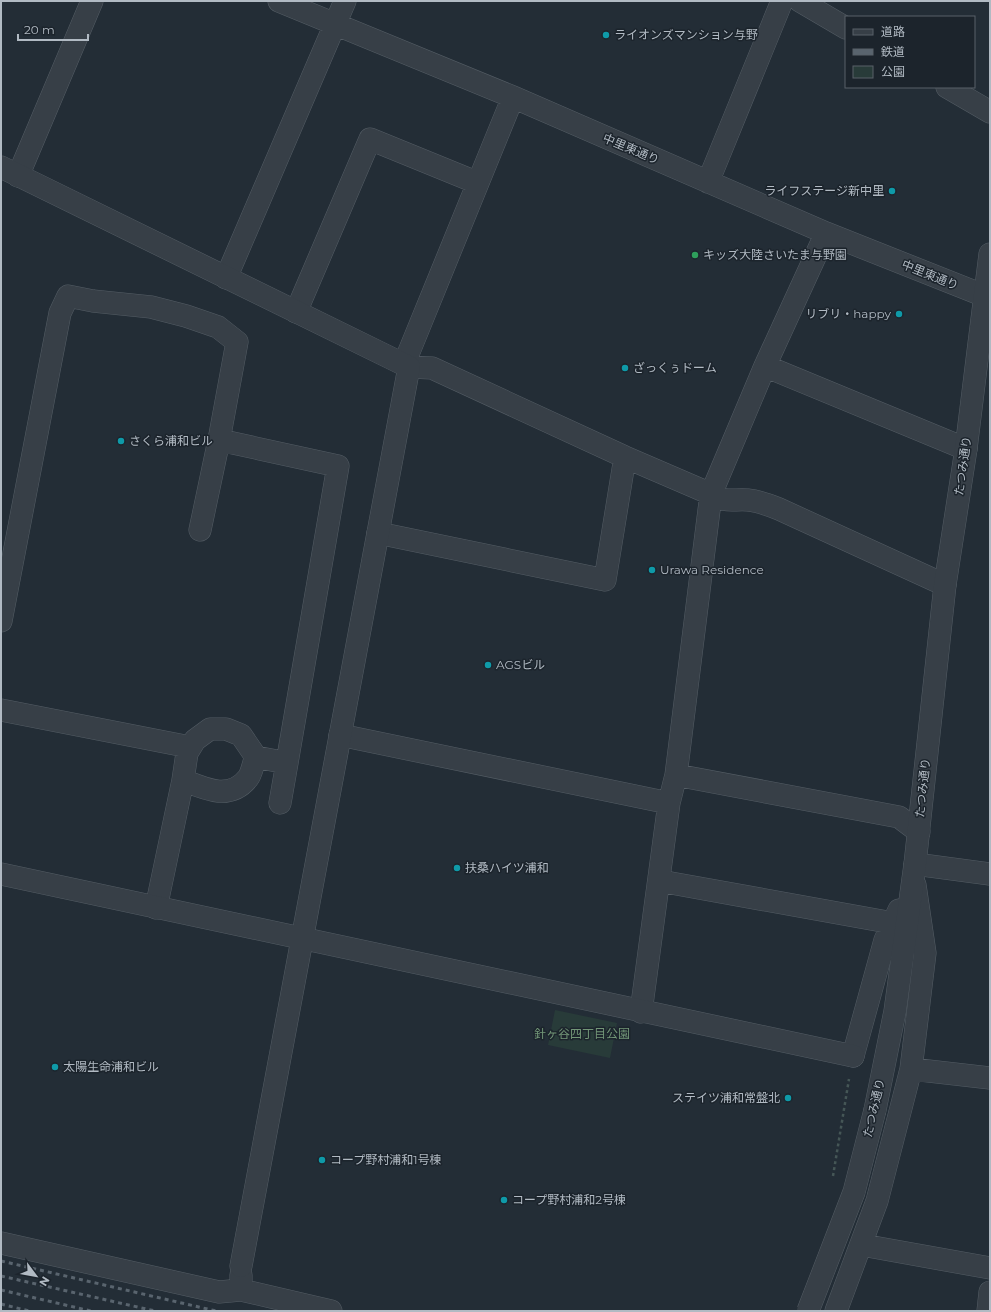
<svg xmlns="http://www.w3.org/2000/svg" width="991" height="1312" viewBox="0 0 991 1312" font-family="Montserrat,'Noto Sans JP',sans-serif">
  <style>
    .park { fill: #283b39 }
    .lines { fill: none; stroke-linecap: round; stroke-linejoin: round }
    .minor-casing { stroke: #545d65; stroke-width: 23 }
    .tertiary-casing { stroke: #545d65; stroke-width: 23 }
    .path { stroke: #455656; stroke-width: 2.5; stroke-dasharray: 3 3; stroke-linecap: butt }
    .minor { stroke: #373f47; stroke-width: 22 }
    .tertiary { stroke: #373f47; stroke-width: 22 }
    .rail { stroke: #59646e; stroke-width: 3; stroke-dasharray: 4 4; stroke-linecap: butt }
    .tertiary-bridge-casing { stroke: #545d65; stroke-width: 23; stroke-linecap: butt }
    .tertiary-bridge { stroke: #373f47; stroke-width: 22 }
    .culture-dot { fill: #0f9aa8; stroke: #1c242c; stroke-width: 1.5 }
    .leisure-dot { fill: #2e9e5b; stroke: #1c242c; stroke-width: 1.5 }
    .labels { text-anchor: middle; stroke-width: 3; stroke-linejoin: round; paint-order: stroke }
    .poi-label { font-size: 12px; fill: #b1bac3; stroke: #1c242c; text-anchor: start }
    .street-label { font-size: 12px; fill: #b1bac3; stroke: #1c242c }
    .park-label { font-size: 12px; fill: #729677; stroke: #1c242c }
  </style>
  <rect width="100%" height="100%" fill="#232d36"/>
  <path class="park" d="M 555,1010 L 617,1023 L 610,1058 L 548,1045 Z"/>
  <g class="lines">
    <g class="minor-casing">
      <path id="minor" d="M 279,1 L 513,97 L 826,233 L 990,298
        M 800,1 L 846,28
        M 947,87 L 990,112
        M 18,176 L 92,1
        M 708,182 L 782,1
        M 226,278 L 345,1
        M 296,312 L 370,139 L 478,183
        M 404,364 L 513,97
        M 765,366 L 966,449
        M 409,367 L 432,368 L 625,457 L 711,494 C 725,503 732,499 748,500 C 759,501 769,505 779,509 L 945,585
        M 200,530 L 219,440 L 338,466 L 287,763 L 256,757
        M 378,533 L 605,580 L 625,457
        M 1,621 L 60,313 L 68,296 L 93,301 L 151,307 L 186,316 L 218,327 L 237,342 L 219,440
        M 1,710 L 190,747
        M 340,735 L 669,803
        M 676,775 L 899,817 L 919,832
        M 280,803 L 287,763
        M 915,864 L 990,874
        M 660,881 L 893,923
        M 156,908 L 183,780 C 205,789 230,801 248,778 C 252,773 253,763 256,757 L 241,735 L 226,729 L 210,729 L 195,740 L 187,753 L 183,780
        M 641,1012 L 669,803 L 676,775 L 711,494 L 765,366 L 826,233
        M 853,1056 L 885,940 L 899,910
        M 911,1069 L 990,1078
        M 1,1243 L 219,1292 L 241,1290
        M 862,1245 L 990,1268
        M 241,1275 L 241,1290 L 331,1311
        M 836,1311 L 877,1201 L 911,1069 L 925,953 L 915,885
        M 988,1311 L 990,1292"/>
    </g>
    <g class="tertiary-casing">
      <path id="tertiary" d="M 1,167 L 409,367 L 241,1266
        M 1,874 L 853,1056
        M 875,1110 L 895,1011 L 915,864 L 945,585 L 966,449 L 990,254"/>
    </g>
    <path class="path" d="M 833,1176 L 849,1079"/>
    <use href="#minor" class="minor"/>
    <use href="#tertiary" class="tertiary"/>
    <path class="rail" d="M 1,1261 L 216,1311
      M 1,1276 L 155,1311
      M 1,1290 L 91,1311
      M 1,1304 L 29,1311"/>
    <g class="tertiary-bridge-casing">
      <path id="tertiary-bridge" d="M 808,1311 L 854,1192 L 875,1110"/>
    </g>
    <use href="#tertiary-bridge" class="tertiary-bridge"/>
  </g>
  <g class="culture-dot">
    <circle cx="606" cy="35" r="4"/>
    <circle cx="892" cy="191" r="4"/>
    <circle cx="899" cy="314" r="4"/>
    <circle cx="625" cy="368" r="4"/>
    <circle cx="121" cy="441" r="4"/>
    <circle cx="652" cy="570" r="4"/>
    <circle cx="488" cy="665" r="4"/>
    <circle cx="457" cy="868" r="4"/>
    <circle cx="55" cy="1067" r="4"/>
    <circle cx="788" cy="1098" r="4"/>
    <circle cx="322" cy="1160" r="4"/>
    <circle cx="504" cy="1200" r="4"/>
  </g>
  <circle class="leisure-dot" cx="695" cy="255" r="4"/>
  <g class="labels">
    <g class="poi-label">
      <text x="614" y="39">ライオンズマンション与野</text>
      <text x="884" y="195" text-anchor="end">ライフステージ新中里</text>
      <text x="703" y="259">キッズ大陸さいたま与野園</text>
      <text x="891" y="318" text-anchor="end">リブリ・happy</text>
      <text x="633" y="372">ざっくぅドーム</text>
      <text x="129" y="445">さくら浦和ビル</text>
      <text x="660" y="574">Urawa Residence</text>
      <text x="496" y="669">AGSビル</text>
      <text x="465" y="872">扶桑ハイツ浦和</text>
      <text x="63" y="1071">太陽生命浦和ビル</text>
      <text x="780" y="1102" text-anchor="end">ステイツ浦和常盤北</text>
      <text x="330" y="1164">コープ野村浦和1号棟</text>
      <text x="512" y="1204">コープ野村浦和2号棟</text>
    </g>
    <g class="street-label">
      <text transform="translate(631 149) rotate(23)" y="4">中里東通り</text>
      <text transform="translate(930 275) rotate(22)" y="4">中里東通り</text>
      <text transform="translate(963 466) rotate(-82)" y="4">たつみ通り</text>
      <text transform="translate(923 788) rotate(-84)" y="4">たつみ通り</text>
      <text transform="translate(874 1108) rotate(-77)" y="4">たつみ通り</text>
    </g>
    <g class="park-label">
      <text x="582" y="1038">針ヶ谷四丁目公園</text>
    </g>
  </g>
  <rect width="991" height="1312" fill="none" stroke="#b1bac3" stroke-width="4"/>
  <rect x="845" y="16" width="130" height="72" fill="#1c242c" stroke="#586068"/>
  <rect x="853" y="29" width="20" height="6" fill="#373f47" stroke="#586068"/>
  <text x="881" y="36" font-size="12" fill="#b1bac3">道路</text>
  <rect x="853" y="49" width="20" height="6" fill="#59646e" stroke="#586068"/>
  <text x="881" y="56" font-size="12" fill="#b1bac3">鉄道</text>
  <rect x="853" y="66" width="20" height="12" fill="#283b39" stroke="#586068"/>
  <text x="881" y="76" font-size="12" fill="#b1bac3">公園</text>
  <g transform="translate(36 1276) rotate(122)" stroke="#1c242c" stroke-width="3" paint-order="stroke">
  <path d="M0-3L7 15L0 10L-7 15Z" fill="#b1bac3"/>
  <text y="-6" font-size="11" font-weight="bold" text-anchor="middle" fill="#b1bac3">N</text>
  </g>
  <path d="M18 34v6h70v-6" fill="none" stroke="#b1bac3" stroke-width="2"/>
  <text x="24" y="34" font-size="12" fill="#b1bac3" stroke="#1c242c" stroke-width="3" paint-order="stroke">20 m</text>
</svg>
